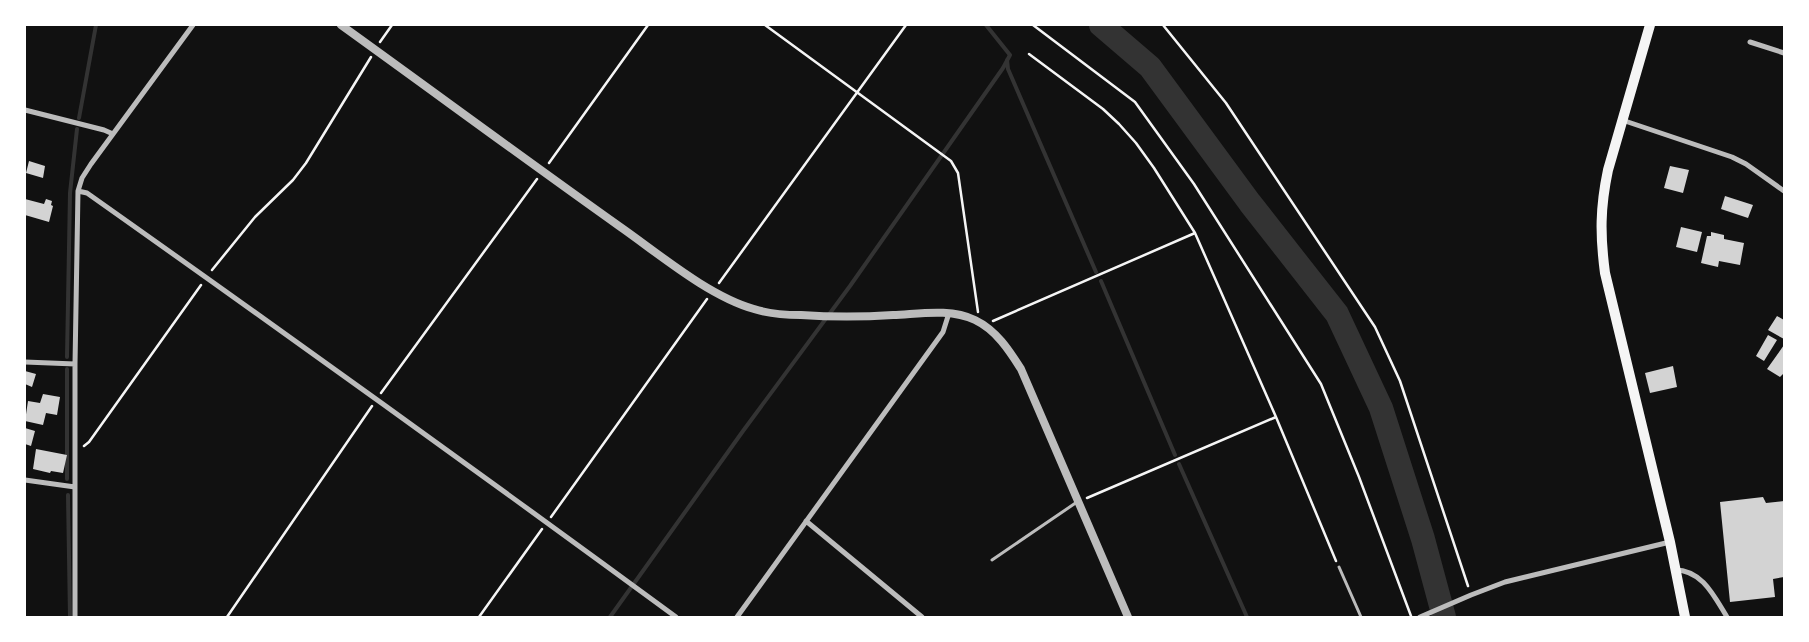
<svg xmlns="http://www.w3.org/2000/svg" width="1809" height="642" viewBox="0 0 1809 642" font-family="Merriweather,serif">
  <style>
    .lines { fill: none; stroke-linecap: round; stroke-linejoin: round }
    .stream { stroke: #333; stroke-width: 4 }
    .river { stroke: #333; stroke-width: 24 }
    .building { fill: #d3d3d3 }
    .path { stroke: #f5f5f5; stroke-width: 2.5 }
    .service { stroke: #bcbcbc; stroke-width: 3 }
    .minor { stroke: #bcbcbc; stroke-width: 5 }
    .tertiary { stroke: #bcbcbc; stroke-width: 8 }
    .trunk { stroke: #f5f5f5; stroke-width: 10 }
  </style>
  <rect width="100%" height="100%" fill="#111"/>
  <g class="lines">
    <path class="stream" d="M 1007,60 L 1008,69 L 1096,272
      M 79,118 L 96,25
      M 1101,281 L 1175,455
      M 67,357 L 70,193 L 77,129
      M 1179,464 L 1247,617
      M 67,479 L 67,369
      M 68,495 L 70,617
      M 610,617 L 743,431 L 850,286 L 1003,68 L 1010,55 L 986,25"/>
    <path class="river" d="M 1101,25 L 1150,67 L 1250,203 L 1337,314 L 1381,408 L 1423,539 L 1444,617"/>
  </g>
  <path class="building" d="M 29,161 L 45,166 L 43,178 L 26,173 Z
    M 1670,166 L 1689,170 L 1683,193 L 1664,188 Z
    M 1725,196 L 1753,205 L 1748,218 L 1721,209 Z
    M 25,199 L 44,204 L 46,199 L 52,201 L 51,205 L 53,206 L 49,222 L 25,215 Z
    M 1681,227 L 1702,232 L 1697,252 L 1676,247 Z
    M 1711,232 L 1724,235 L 1724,239 L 1744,243 L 1740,265 L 1719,261 L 1718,267 L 1701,263 L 1707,236 L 1711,236 Z
    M 1777,316 L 1784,320 L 1784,339 L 1768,330 Z
    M 1768,335 L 1777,340 L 1764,361 L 1756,356 Z
    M 1784,345 L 1784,373 L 1780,377 L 1767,369 Z
    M 1673,366 L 1677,387 L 1650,393 L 1645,373 Z
    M 25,371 L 36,374 L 32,387 L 25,384 Z
    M 43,394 L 60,397 L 57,415 L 46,413 L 43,425 L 25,421 L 28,401 L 40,403 Z
    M 25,428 L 35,431 L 31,446 L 25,444 Z
    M 36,449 L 67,455 L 63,473 L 51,471 L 50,473 L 33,469 Z
    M 1763,497 L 1766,503 L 1784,501 L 1784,577 L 1773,579 L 1775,597 L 1730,602 L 1720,502 Z"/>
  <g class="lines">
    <path class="path" d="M 765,25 L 951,161 L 958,173 L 978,312
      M 1033,25 L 1135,102 L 1194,184 L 1321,384 L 1359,477 L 1411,616
      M 1163,25 L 1226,103 L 1375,327 L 1400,381 L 1468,586
      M 380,42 L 392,25
      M 1029,54 L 1103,109 L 1119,124 L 1136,143 L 1154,168 L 1195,233 L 1276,417 L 1336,561
      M 549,163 L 648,25
      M 212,270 L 255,217 L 293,180 L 306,163 L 371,57
      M 719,283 L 906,25
      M 993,321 L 1195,233
      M 381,393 L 537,179
      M 84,446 L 89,442 L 201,285
      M 1087,498 L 1276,417
      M 551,517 L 707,299
      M 227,617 L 372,406
      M 479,617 L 542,529"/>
    <path class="service" d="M 992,560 L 1077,502
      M 1339,567 L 1361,617"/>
    <path class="minor" d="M 1750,42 L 1784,53
      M 25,110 L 104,130 L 113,134
      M 1622,120 L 1732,157 L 1746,164 L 1784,191
      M 78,191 L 87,193 C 285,333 481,474 676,617
      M 25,362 L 75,364
      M 25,480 L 75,487
      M 806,521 L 922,617
      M 1675,570 C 1702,570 1714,596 1727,617
      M 75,617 L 75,364 L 78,191 L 82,178 L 91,164 L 193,25
      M 737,617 L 943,332 L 949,313
      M 1420,617 L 1471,595 L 1505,582 L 1670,542"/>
    <path class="tertiary" d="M 341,25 C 434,92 526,160 619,226 C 658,253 708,296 754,309 C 769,314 785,315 801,315 C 831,317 862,317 893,315 C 919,314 950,308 975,320 C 996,330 1009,350 1021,369 L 1128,617"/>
    <path class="trunk" d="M 1650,25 L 1608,170 C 1600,208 1600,235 1605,273 L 1670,542 L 1685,617"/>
  </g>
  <rect width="1809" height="642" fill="none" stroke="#ffffff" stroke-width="52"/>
</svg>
